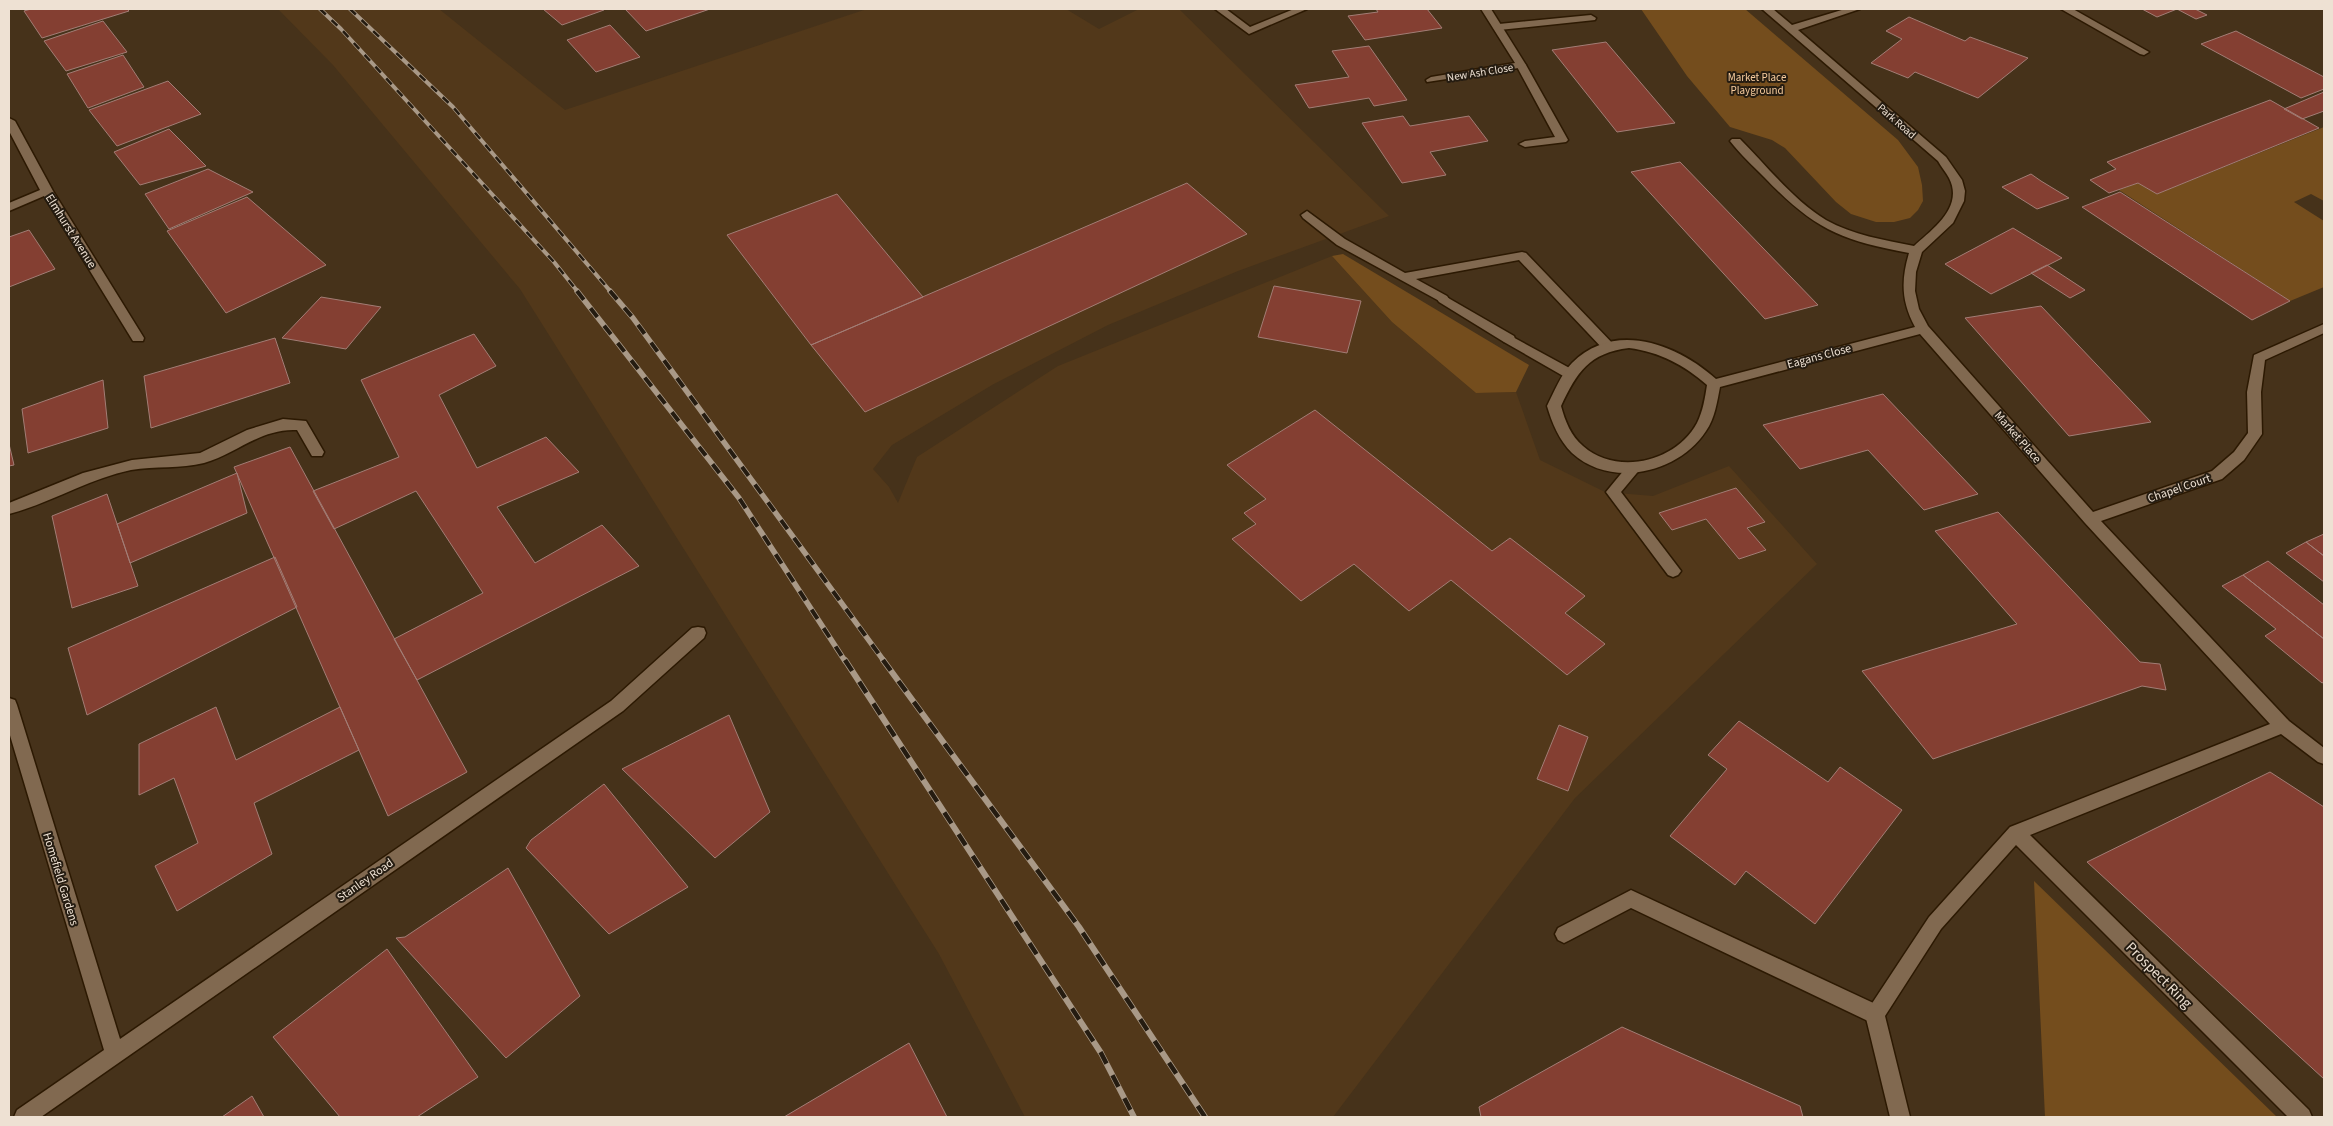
<svg xmlns="http://www.w3.org/2000/svg" width="2333" height="1126" viewBox="0 0 2333 1126" font-family="'Source Sans 3',sans-serif">
  <style>
    .built { fill: #52381a }
    .green { fill: #744d1d }
    .building { fill: #843f32; stroke: #a27d75 }
    .lines { fill: none; stroke-linecap: round; stroke-linejoin: round }
    .service-casing { stroke: #2c1902; stroke-width: 3 }
    .pedestrian-casing { stroke: #2c1902; stroke-width: 3 }
    .minor-casing { stroke: #2c1902; stroke-width: 3 }
    .service { fill: #816950; fill-rule: evenodd }
    .pedestrian { fill: #816950; fill-rule: evenodd }
    .minor { fill: #816950; fill-rule: evenodd }
    .rail-far2-casing { stroke: #a99987; stroke-width: 4 }
    .rail-far1-casing { stroke: #a99987; stroke-width: 5.5 }
    .rail-casing { stroke: #a99987; stroke-width: 6 }
    .rail-far2 { stroke: #251c11; stroke-width: 2.5; stroke-dasharray: 8; stroke-linecap: butt }
    .rail-far1 { stroke: #251c11; stroke-width: 4; stroke-dasharray: 11; stroke-linecap: butt }
    .rail { stroke: #251c11; stroke-width: 4.5; stroke-dasharray: 13; stroke-linecap: butt }
    .labels { text-anchor: middle; stroke-width: 4; stroke-linejoin: round; paint-order: stroke }
    .far-street-label { font-size: 11px; fill: #eee1d3; stroke: #251c11 }
    .far-park-label { font-size: 11px; fill: #f7cc9e; stroke: #251c11 }
    .street-label { font-size: 12px; fill: #eee1d3; stroke: #251c11 }
    .near-street-label { font-size: 15px; fill: #eee1d3; stroke: #251c11 }
  </style>
  <rect width="100%" height="100%" fill="#46321a"/>
  <path class="built" d="M 278,9 L 439,9 L 565,110 L 867,9 L 1066,9 L 1099,29 L 1139,9 L 1179,9 L 1389,216 L 1238,271 L 1108,325 L 992,385 L 892,445 L 873,469 L 889,487 L 898,503 L 917,457 L 1058,366 L 1332,256 L 1392,322 L 1476,393 L 1516,392 L 1540,460 L 1605,492 L 1653,496 L 1729,466 L 1817,564 L 1575,798 L 1333,1117 L 1025,1117 L 939,954 L 520,289 L 333,65 Z"/>
  <path class="green" d="M 1641,9 L 1745,9 L 1898,140 L 1918,167 L 1922,185 L 1923,201 L 1918,210 L 1910,218 L 1894,222 L 1876,222 L 1851,214 L 1836,202 L 1785,148 L 1772,140 L 1730,127 L 1687,76 Z
    M 2324,127 L 2324,201 L 2311,194 L 2294,202 L 2324,221 L 2324,287 L 2290,301 L 2119,190 L 2138,183 L 2157,194 Z
    M 1343,254 L 1529,365 L 1516,392 L 1476,393 L 1392,322 L 1332,256 Z
    M 2034,881 L 2277,1117 L 2045,1117 Z"/>
  <path class="building" d="M 31,9 L 127,9 L 129,11 L 42,38 L 24,11 Z
    M 543,9 L 603,9 L 604,10 L 562,25 Z
    M 625,9 L 710,9 L 646,31 Z
    M 1376,9 L 1427,9 L 1442,28 L 1365,40 L 1348,16 L 1378,12 Z
    M 2142,9 L 2195,9 L 2207,15 L 2196,19 L 2177,9 L 2157,17 Z
    M 1909,17 L 1965,41 L 1970,37 L 2028,58 L 1978,98 L 1915,72 L 1908,78 L 1871,63 L 1902,39 L 1886,31 Z
    M 103,21 L 127,52 L 66,71 L 44,41 Z
    M 610,25 L 640,57 L 596,72 L 567,40 Z
    M 2236,31 L 2324,77 L 2324,89 L 2301,98 L 2201,44 Z
    M 1606,42 L 1675,123 L 1617,132 L 1552,50 Z
    M 1369,46 L 1407,100 L 1374,106 L 1369,98 L 1309,108 L 1295,85 L 1349,77 L 1332,51 Z
    M 123,55 L 144,87 L 88,108 L 67,74 Z
    M 168,81 L 201,114 L 117,146 L 89,110 Z
    M 2324,92 L 2324,111 L 2302,119 L 2284,109 Z
    M 2270,100 L 2319,128 L 2157,194 L 2138,183 L 2109,193 L 2090,180 L 2116,169 L 2107,162 Z
    M 1403,116 L 1410,126 L 1469,116 L 1488,141 L 1430,152 L 1446,175 L 1402,183 L 1362,123 Z
    M 169,129 L 206,166 L 140,185 L 114,152 Z
    M 1680,162 L 1818,305 L 1765,319 L 1631,172 Z
    M 208,169 L 253,192 L 169,229 L 145,194 Z
    M 2031,174 L 2041,181 L 2069,198 L 2037,209 L 2002,187 Z
    M 1187,183 L 1247,234 L 865,412 L 811,345 Z
    M 2120,192 L 2290,301 L 2252,320 L 2082,207 Z
    M 837,194 L 923,297 L 811,345 L 727,235 Z
    M 247,197 L 326,265 L 226,313 L 167,231 Z
    M 2013,228 L 2062,258 L 1991,294 L 1945,264 Z
    M 29,230 L 55,269 L 9,287 L 9,237 Z
    M 2047,265 L 2085,290 L 2070,298 L 2031,273 Z
    M 1274,286 L 1361,301 L 1347,353 L 1258,337 Z
    M 321,297 L 381,307 L 346,349 L 282,338 Z
    M 2041,306 L 2151,422 L 2069,436 L 1965,318 Z
    M 474,334 L 496,366 L 439,395 L 477,468 L 546,437 L 579,472 L 497,507 L 535,563 L 602,525 L 639,566 L 417,680 L 394,639 L 483,593 L 416,491 L 334,529 L 313,491 L 399,457 L 361,380 Z
    M 275,338 L 290,383 L 151,428 L 144,376 Z
    M 103,380 L 108,428 L 28,453 L 22,409 Z
    M 1883,394 L 1978,494 L 1924,510 L 1868,450 L 1800,469 L 1763,425 Z
    M 1315,410 L 1492,551 L 1510,538 L 1585,596 L 1565,613 L 1605,644 L 1567,675 L 1451,580 L 1409,611 L 1354,564 L 1301,601 L 1232,539 L 1256,524 L 1244,513 L 1266,499 L 1227,465 Z
    M 9,444 L 14,465 L 9,466 Z
    M 290,447 L 467,772 L 388,816 L 234,467 Z
    M 237,473 L 247,513 L 130,563 L 117,524 Z
    M 1736,488 L 1765,522 L 1747,528 L 1766,550 L 1739,559 L 1706,519 L 1672,530 L 1659,513 Z
    M 107,494 L 138,586 L 72,608 L 52,516 Z
    M 1998,512 L 2140,662 L 2160,664 L 2166,690 L 2142,686 L 1933,759 L 1862,671 L 2017,624 L 1935,531 Z
    M 2324,534 L 2324,556 L 2306,542 Z
    M 2306,542 L 2324,556 L 2324,582 L 2286,553 Z
    M 275,557 L 297,607 L 87,715 L 68,648 Z
    M 2268,561 L 2324,605 L 2324,639 L 2243,575 Z
    M 2243,575 L 2324,639 L 2324,682 L 2322,683 L 2265,636 L 2276,629 L 2222,586 Z
    M 216,707 L 236,760 L 340,707 L 359,750 L 254,803 L 272,854 L 177,911 L 155,866 L 198,843 L 174,778 L 139,795 L 139,744 Z
    M 729,715 L 770,812 L 715,858 L 622,769 Z
    M 1739,721 L 1828,782 L 1840,767 L 1902,810 L 1815,924 L 1746,871 L 1735,885 L 1670,836 L 1727,769 L 1708,755 Z
    M 1559,725 L 1588,737 L 1568,791 L 1537,779 Z
    M 2270,772 L 2324,807 L 2324,1079 L 2087,862 Z
    M 604,784 L 688,887 L 609,934 L 526,848 L 531,840 Z
    M 508,868 L 580,996 L 506,1058 L 396,938 L 405,937 Z
    M 387,949 L 478,1077 L 417,1117 L 340,1117 L 273,1037 Z
    M 1622,1027 L 1800,1106 L 1803,1117 L 1481,1117 L 1479,1107 Z
    M 909,1043 L 947,1117 L 784,1117 Z
    M 252,1096 L 264,1117 L 222,1117 Z"/>
  <g class="lines">
    <g class="service-casing">
      <path id="service" d="M 1215,9 L 1226,9 L 1250,27 L 1294,9 L 1307,9 L 1249,34 Z
        M 1591,15 L 1596,18 L 1595,20 L 1499,30 L 1494,27 L 1499,24 Z
        M 1521,62 L 1526,65 L 1568,140 L 1566,142 L 1525,147 L 1519,144 L 1525,141 L 1555,137 L 1516,65 Z
        M 1307,211 L 1345,239 L 1405,273 L 1522,252 L 1526,253 L 1616,347 L 1614,350 L 1604,350 L 1519,260 L 1416,279 L 1447,296 L 1449,299 L 1443,303 L 1337,245 L 1303,218 L 1301,215 Z
        M 1509,335 L 1575,371 L 1577,374 L 1575,377 L 1565,377 L 1504,342 L 1503,339 Z
        M 1634,463 L 1639,464 L 1641,468 L 1621,492 L 1678,567 L 1681,571 L 1678,575 L 1673,577 L 1668,575 L 1606,492 L 1629,464 Z
        M 1631,890 L 1882,1007 L 1885,1014 L 1882,1021 L 1875,1024 L 1868,1021 L 1631,908 L 1570,940 L 1564,943 L 1558,940 L 1555,934 L 1558,928 Z"/>
    </g>
    <g class="pedestrian-casing">
      <path id="pedestrian" d="M 1443,295 L 1514,336 L 1515,339 L 1514,342 L 1504,342 L 1439,302 L 1437,299 Z"/>
    </g>
    <g class="minor-casing">
      <path id="minor" d="M 1481,9 L 1491,9 L 1526,65 L 1525,67 L 1427,82 L 1426,80 L 1431,77 L 1515,63 Z
        M 1762,9 L 1773,9 L 1792,25 L 1845,9 L 1860,9 L 1798,30 L 1946,157 L 1962,180 L 1965,191 L 1964,201 L 1953,223 L 1922,252 L 1916,272 L 1915,291 L 1919,309 L 1928,326 L 2093,512 L 2212,471 L 2234,452 L 2248,433 L 2247,392 L 2254,355 L 2324,324 L 2324,333 L 2265,360 L 2261,392 L 2262,434 L 2244,460 L 2222,479 L 2101,521 L 2289,721 L 2324,748 L 2324,764 L 2318,762 L 2281,734 L 2030,835 L 2309,1110 L 2312,1117 L 2288,1117 L 2016,845 L 1941,929 L 1885,1016 L 1910,1117 L 1890,1117 L 1865,1014 L 1929,917 L 2010,827 L 2270,724 L 2085,523 L 1920,334 L 1720,387 C 1717,402 1715,418 1706,431 C 1679,473 1611,489 1572,453 C 1559,440 1552,423 1547,406 C 1554,392 1561,374 1572,363 C 1615,320 1677,344 1716,379 L 1915,327 C 1901,301 1901,280 1909,253 C 1839,240 1814,229 1764,177 C 1753,166 1740,154 1730,141 L 1732,139 L 1740,139 C 1767,166 1793,200 1826,220 C 1853,235 1884,240 1914,246 C 1933,229 1964,207 1949,178 C 1946,172 1941,167 1938,161 ZM 1629,348 C 1660,352 1684,365 1707,385 C 1705,398 1703,411 1697,423 C 1676,462 1617,476 1583,446 C 1571,436 1565,421 1561,406 C 1577,372 1589,353 1629,348 Z
        M 2061,9 L 2073,9 L 2149,52 L 2144,55 L 2140,54 Z
        M 9,118 L 15,121 L 53,191 L 144,338 L 143,341 L 133,341 L 44,196 L 9,211 L 9,203 L 40,190 L 9,131 Z
        M 283,419 L 306,421 L 324,452 L 322,456 L 312,456 L 297,430 C 261,428 236,454 204,463 C 181,469 155,466 131,470 C 88,479 51,503 9,514 L 9,503 L 83,473 L 132,460 L 200,453 L 247,430 Z
        M 698,627 L 704,628 L 706,633 L 704,638 L 623,711 L 41,1117 L 14,1117 L 17,1110 L 104,1050 L 9,732 L 9,698 L 15,700 L 17,705 L 120,1039 L 611,701 L 692,628 Z"/>
    </g>
    <use href="#service" class="service"/>
    <use href="#pedestrian" class="pedestrian"/>
    <use href="#minor" class="minor"/>
    <g class="rail-far2-casing">
      <path id="rail-far2" d="M 320,9 L 341,29 L 554,262 L 578,292
        M 350,9 L 453,107 L 611,292"/>
    </g>
    <g class="rail-far1-casing">
      <path id="rail-far1" d="M 577,291 L 739,498 L 845,661
        M 610,291 L 633,318 L 884,661"/>
    </g>
    <g class="rail-casing">
      <path id="rail" d="M 845,660 L 1101,1053 L 1134,1117
        M 883,660 L 1079,927 L 1205,1117"/>
    </g>
    <use href="#rail-far2" class="rail-far2"/>
    <use href="#rail-far1" class="rail-far1"/>
    <use href="#rail" class="rail"/>
  </g>
  <g class="labels">
    <g class="far-street-label">
      <text transform="translate(1480 72) rotate(-9)" y="4">New Ash Close</text>
      <text transform="translate(1897 121) rotate(41)" y="4">Park Road</text>
    </g>
    <g class="far-park-label">
      <text x="1757" y="81">Market Place<tspan x="1757" dy="13">Playground</tspan></text>
    </g>
    <g class="street-label">
      <text transform="translate(71 231) rotate(58)" y="4">Elmhurst Avenue</text>
      <text transform="translate(1819 356) rotate(-15)" y="4">Eagans Close</text>
      <text transform="translate(2018 437) rotate(49)" y="4">Market Place</text>
      <text transform="translate(2179 488) rotate(-19)" y="4">Chapel Court</text>
      <text transform="translate(61 879) rotate(73)" y="4">Homefield Gardens</text>
      <text transform="translate(365 880) rotate(-35)" y="4">Stanley Road</text>
    </g>
    <g class="near-street-label">
      <text transform="translate(2159 975) rotate(45)" y="5">Prospect Ring</text>
    </g>
  </g>
  <rect width="2333" height="1126" fill="none" stroke="#eee1d3" stroke-width="20"/>
</svg>
